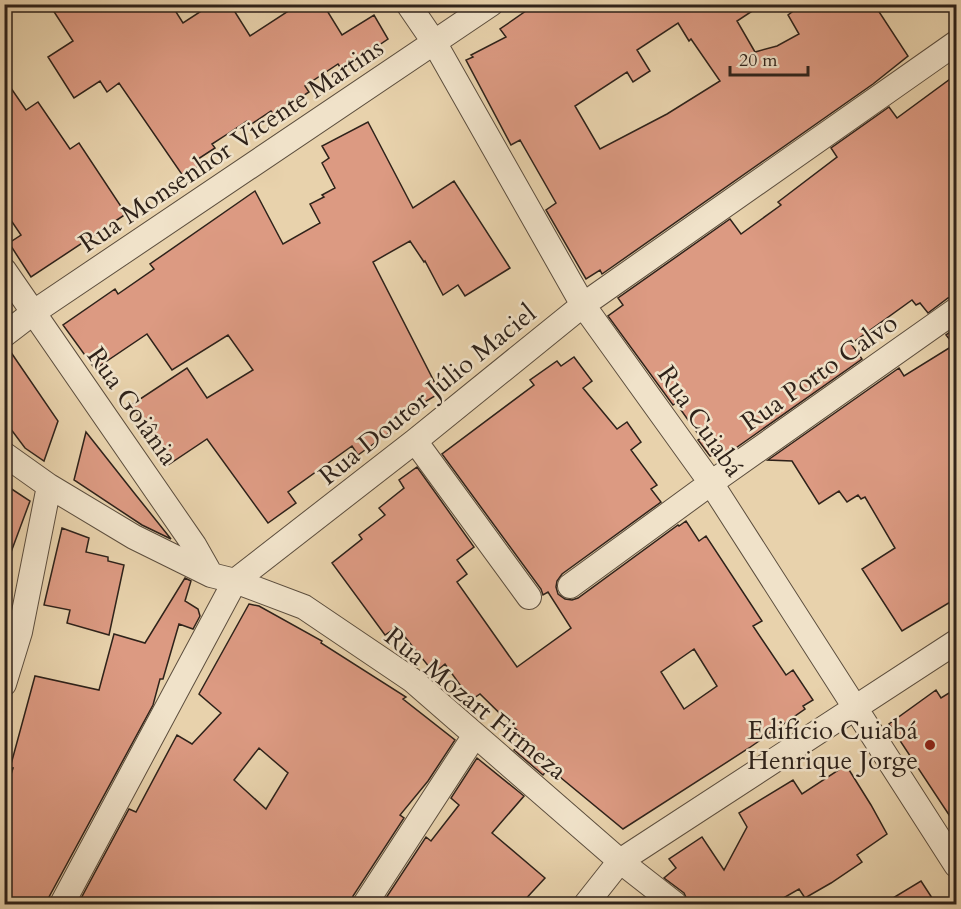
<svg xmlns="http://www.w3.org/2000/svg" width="961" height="909" viewBox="0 0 961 909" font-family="Cardo,serif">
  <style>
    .building { fill: #dc9a82; stroke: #2e221a; stroke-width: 1.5; fill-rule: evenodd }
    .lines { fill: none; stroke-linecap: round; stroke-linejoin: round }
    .minor-casing { stroke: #5c4e3e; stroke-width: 26 }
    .minor { stroke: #f0e2c9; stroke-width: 24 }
    .poi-dot { fill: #8f2418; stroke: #f0e2c9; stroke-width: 2 }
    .labels { text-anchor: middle; stroke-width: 5; stroke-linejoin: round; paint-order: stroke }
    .street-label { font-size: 26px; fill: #2e221a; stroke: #f0e2c9 }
    .poi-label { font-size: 26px; fill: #2e221a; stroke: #f0e2c9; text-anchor: end }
  </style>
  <rect width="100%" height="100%" fill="#e8d2ac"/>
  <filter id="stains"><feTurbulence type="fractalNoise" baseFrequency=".00333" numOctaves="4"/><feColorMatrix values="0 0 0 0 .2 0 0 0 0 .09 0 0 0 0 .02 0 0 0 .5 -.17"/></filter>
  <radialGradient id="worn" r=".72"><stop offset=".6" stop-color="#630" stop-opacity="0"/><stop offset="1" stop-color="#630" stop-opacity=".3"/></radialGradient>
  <path class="building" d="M 49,4 L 171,4 L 183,23 L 212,4 L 230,4 L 250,36 L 299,4 L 323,4 L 342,35 L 374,15 L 388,39 L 342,70 L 338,64 L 305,86 L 309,92 L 274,115 L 271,111 L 250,125 L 247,121 L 229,133 L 212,144 L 215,148 L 198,159 L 201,164 L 183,176 L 119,83 L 107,92 L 100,81 L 74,98 L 48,57 L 73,41 Z
    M 536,4 L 763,4 L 737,21 L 755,52 L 777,46 L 799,34 L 788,15 L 803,4 L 874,4 L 908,56 L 873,84 L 602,274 L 600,270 L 586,279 L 546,210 L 556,203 L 520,140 L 511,145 L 466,60 L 473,57 L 471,55 L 506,37 L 500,29 ZM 678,23 L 689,41 L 691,39 L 720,81 L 667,114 L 600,149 L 575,106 L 627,72 L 633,82 L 650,71 L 637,50 Z
    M 957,74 L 957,296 L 948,298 L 928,313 L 920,303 L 916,305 L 912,300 L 851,344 L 862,359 L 723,457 L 710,456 L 698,440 L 701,438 L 676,403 L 673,405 L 608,316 L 623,305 L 618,298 L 730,219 L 741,234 L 781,205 L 778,202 L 837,157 L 831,148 L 889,107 L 897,118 Z
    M 4,78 L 26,110 L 38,102 L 70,149 L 79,143 L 126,214 L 31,277 L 9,243 L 21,235 L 4,210 Z
    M 368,122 L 413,208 L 454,181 L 510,268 L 465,296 L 458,285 L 443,295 L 425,261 L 424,262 L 410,241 L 373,262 L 440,393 L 396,419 L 400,425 L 358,455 L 352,446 L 288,492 L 296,503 L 268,523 L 207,439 L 165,467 L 152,448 L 157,444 L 131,405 L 187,368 L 207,398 L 253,370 L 228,335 L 172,370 L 147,334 L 95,369 L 63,325 L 115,289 L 118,294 L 154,269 L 150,264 L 255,191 L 283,244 L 320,223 L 310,204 L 324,197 L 322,195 L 335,188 L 322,163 L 329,158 L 322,146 Z
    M 957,327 L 957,598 L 902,631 L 862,569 L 895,548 L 865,497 L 861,499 L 858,495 L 847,502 L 839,491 L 819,504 L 792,461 L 768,460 L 899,368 L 904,376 L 954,345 L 946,335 Z
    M 8,348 L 58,421 L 44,461 L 25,448 L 4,420 L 4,349 Z
    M 574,357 L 592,381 L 583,388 L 617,429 L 627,422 L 641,442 L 631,450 L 657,485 L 651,489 L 661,502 L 562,574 L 557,581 L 556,587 L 558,594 L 565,599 L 572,600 L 578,598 L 678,525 L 679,526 L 686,521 L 699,541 L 706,536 L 762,621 L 753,626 L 786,675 L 793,670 L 813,700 L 803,706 L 805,709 L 749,748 L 623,829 L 549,768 L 543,775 L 514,750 L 527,740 L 480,694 L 471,700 L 445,664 L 434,673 L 397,627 L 385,635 L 332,563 L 362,539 L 359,535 L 385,515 L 379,508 L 404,488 L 399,480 L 417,467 L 474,547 L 457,560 L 467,574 L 457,582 L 517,667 L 571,628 L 548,592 L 543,595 L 541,589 L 442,454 L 534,385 L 530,380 L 557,361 L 561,366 ZM 694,649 L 717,686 L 684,709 L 661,672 Z
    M 86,432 L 135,494 L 171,539 L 142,525 L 74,480 Z
    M 4,484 L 30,501 L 7,563 L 4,563 Z
    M 62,528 L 89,538 L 86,552 L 108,557 L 108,561 L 124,565 L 109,635 L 67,623 L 70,610 L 44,605 Z
    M 185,578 L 191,581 L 185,601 L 198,609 L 200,616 L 193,629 L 179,624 L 163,679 L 160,679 L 153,705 L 49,897 L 48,904 L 4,904 L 4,798 L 13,768 L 10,768 L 35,676 L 99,690 L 114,634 L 145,643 Z
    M 249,604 L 259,606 L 322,641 L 321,643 L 406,697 L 403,699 L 455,740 L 428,781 L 400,815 L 404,818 L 353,896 L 351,904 L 78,904 L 129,809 L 136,812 L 177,735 L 192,744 L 221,713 L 199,694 ZM 259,748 L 288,773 L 266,809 L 234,780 Z
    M 957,688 L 957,827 L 889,724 L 936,690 L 941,698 Z
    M 477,758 L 524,796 L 492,833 L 545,878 L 521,904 L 382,904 L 426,837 L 431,841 L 459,805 L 451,798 Z
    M 846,765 L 871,805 L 887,834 L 857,855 L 862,862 L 831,883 L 805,898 L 799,889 L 773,904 L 689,904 L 684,893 L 664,878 L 676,868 L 669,859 L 702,837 L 724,870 L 747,827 L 739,813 L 793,780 L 802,794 Z
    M 921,881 L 936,904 L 883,904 Z"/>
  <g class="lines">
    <g class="minor-casing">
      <path id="minor" d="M 408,4 L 434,42 L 583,305 L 711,483 L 956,865
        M 4,270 L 194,545 L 211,575
        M 4,335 L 34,312 L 491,4
        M 415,441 L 529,597
        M 4,454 L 49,486 L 134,537 L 211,575 L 235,581 L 304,607 L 412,680 L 620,861 L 675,904
        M 570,586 L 711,483 L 956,310
        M 4,684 L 20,632 L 49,486
        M 62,904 L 235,581 L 415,441 L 583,305 L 956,43
        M 365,904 L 475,735
        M 586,904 L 620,861 L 956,642"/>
    </g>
    <use href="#minor" class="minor"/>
  </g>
  <circle class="poi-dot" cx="930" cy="745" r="6"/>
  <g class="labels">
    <g class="street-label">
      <text transform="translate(231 145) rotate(-34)" y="9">Rua Monsenhor Vicente Martins</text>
      <text transform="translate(819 372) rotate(-35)" y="9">Rua Porto Calvo</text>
      <text transform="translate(427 394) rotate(-39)" y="9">Rua Doutor Júlio Maciel</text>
      <text transform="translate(133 406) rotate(55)" y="9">Rua Goiânia</text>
      <text transform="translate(701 421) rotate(55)" y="9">Rua Cuiabá</text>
      <text transform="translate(476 703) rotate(39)" y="9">Rua Mozart Firmeza</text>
    </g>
    <g class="poi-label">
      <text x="918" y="739">Edifício Cuiabá<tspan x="918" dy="30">Henrique Jorge</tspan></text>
    </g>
  </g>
  <rect width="961" height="909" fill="none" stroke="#e8d2ac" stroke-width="24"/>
  <rect x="6" y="6" width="949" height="897" fill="none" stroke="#2e221a" stroke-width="3"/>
  <rect x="12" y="12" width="937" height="885" fill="none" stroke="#2e221a" stroke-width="1.5"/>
  <path d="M730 66v9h78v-9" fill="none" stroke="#2e221a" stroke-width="3"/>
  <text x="739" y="66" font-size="18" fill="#2e221a" stroke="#f0e2c9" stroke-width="4.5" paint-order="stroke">20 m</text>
  <rect width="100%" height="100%" filter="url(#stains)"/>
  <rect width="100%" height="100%" fill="url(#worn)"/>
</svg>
